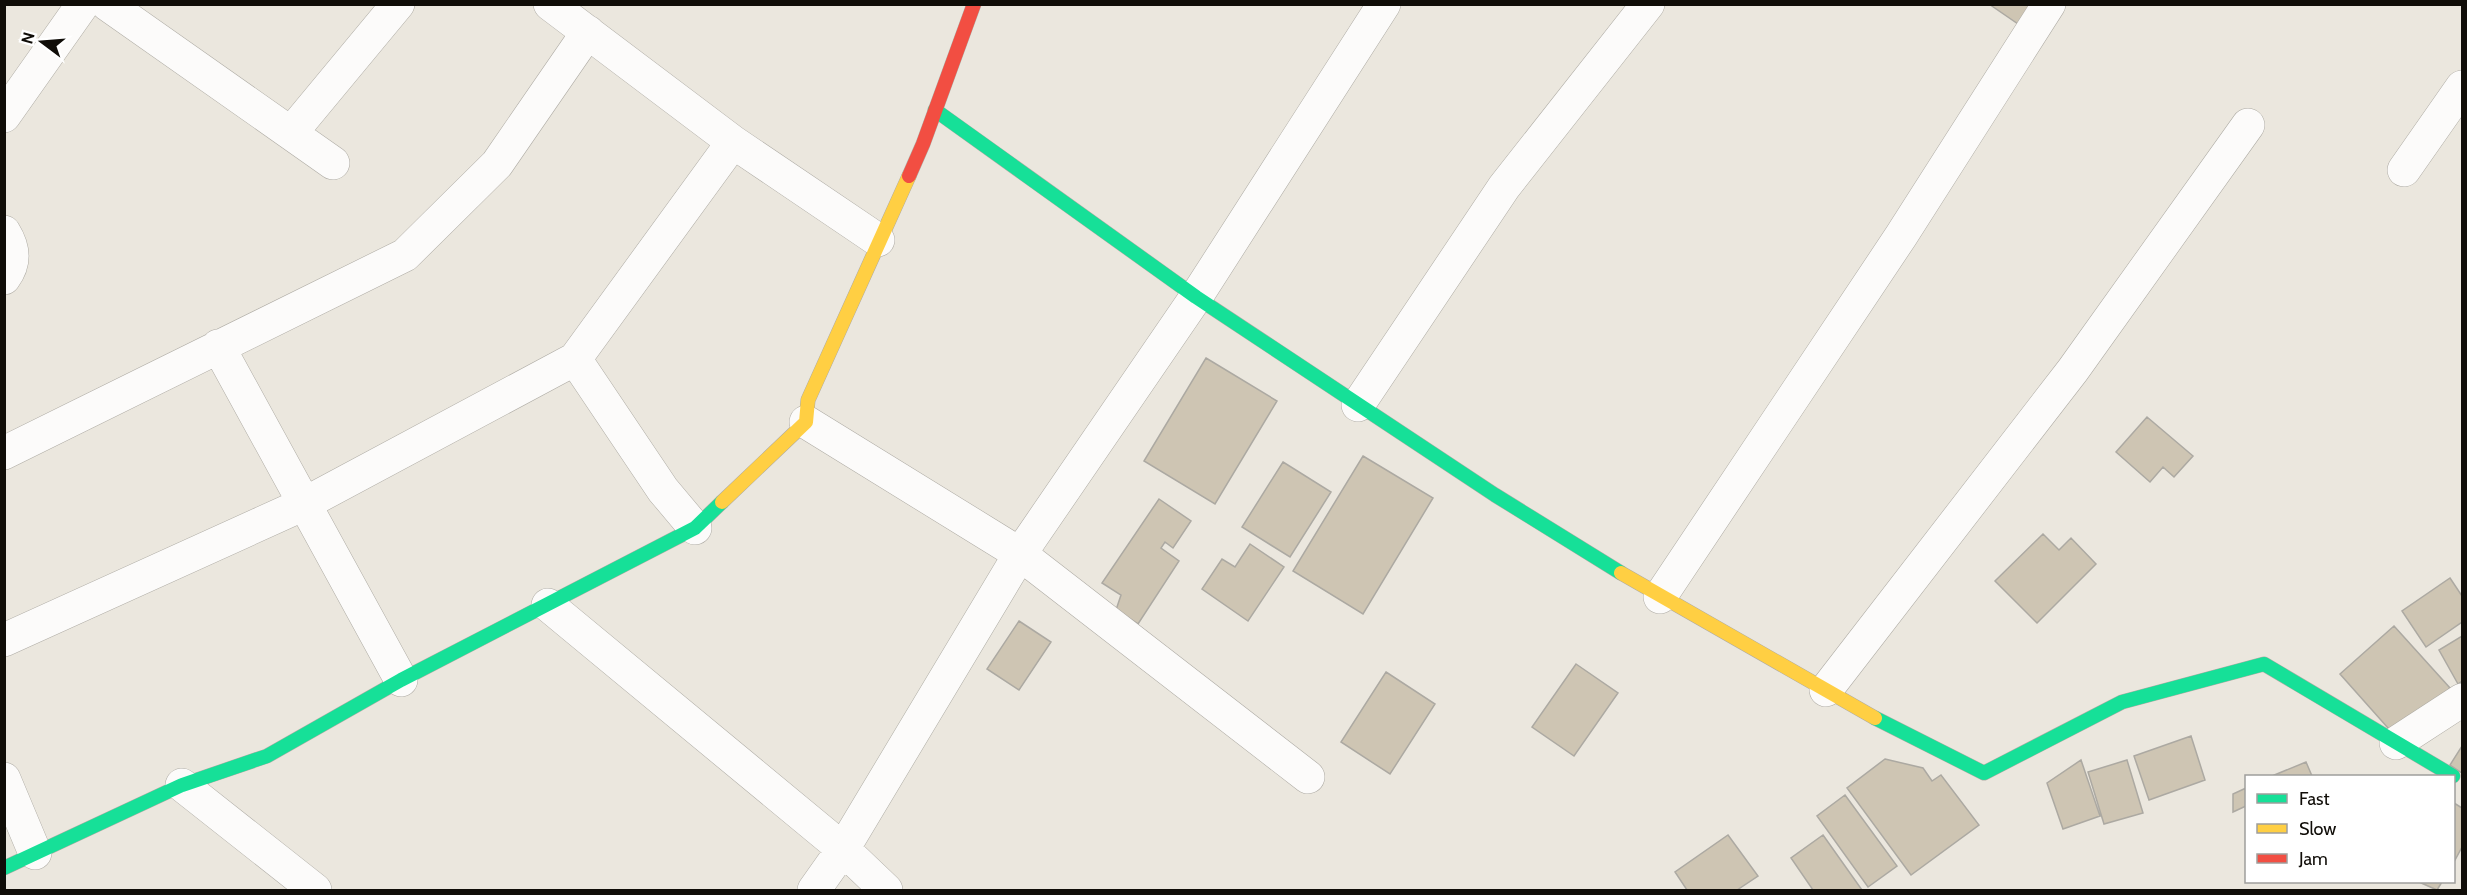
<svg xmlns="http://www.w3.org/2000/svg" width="2467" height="895" viewBox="0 0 2467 895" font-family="Cabin,sans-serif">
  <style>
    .building { fill: #cec5b3; stroke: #aca9a2; stroke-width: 1.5 }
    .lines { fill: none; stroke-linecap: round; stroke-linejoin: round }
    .street-casing { stroke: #aeaba4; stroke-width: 34 }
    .fast-casing { stroke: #aeaba4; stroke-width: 15 }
    .slow-casing { stroke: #aeaba4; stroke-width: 15 }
    .jam-casing { stroke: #aeaba4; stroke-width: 15 }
    .street { stroke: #fcfbfa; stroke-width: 33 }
    .fast { stroke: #16e098; stroke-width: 14 }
    .slow { stroke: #ffcf43; stroke-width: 14 }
    .jam { stroke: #f24e42; stroke-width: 14 }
  </style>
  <rect width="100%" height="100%" fill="#ebe7de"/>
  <path class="building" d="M 1989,4 L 2036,4 L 2021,26 Z
    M 1206,358 L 1277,401 L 1215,504 L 1144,461 Z
    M 2147,417 L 2193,456 L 2174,477 L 2163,467 L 2150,482 L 2116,452 Z
    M 1363,456 L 1433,498 L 1363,614 L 1293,571 Z
    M 1283,462 L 1331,492 L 1290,557 L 1242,527 Z
    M 1159,499 L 1191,521 L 1173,548 L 1165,542 L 1161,548 L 1179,561 L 1138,624 L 1116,610 L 1121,595 L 1102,583 Z
    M 2043,534 L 2059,550 L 2071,538 L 2096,564 L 2037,623 L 1995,581 Z
    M 1250,544 L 1284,567 L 1248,621 L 1202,589 L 1222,559 L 1235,567 Z
    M 2450,578 L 2462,596 L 2462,622 L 2426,647 L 2402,611 Z
    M 1019,621 L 1051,642 L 1019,690 L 987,669 Z
    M 2394,626 L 2450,688 L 2396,737 L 2340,674 Z
    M 2462,636 L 2462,681 L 2458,684 L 2439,650 Z
    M 1576,664 L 1618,693 L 1574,756 L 1532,727 Z
    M 1386,672 L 1435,704 L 1390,774 L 1341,742 Z
    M 2191,736 L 2205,780 L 2149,800 L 2134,756 Z
    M 2462,746 L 2462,773 L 2450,765 Z
    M 1885,759 L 1923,768 L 1932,781 L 1941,775 L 1979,825 L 1911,875 L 1847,788 Z
    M 2081,760 L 2100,816 L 2063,829 L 2047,783 Z
    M 2127,760 L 2143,813 L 2104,824 L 2088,772 Z
    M 2306,762 L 2312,776 L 2272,776 Z
    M 2246,788 L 2246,806 L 2233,812 L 2233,794 Z
    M 1845,795 L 1897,866 L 1868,887 L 1817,816 Z
    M 2454,803 L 2462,808 L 2462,847 L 2454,862 Z
    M 1728,835 L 1758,876 L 1737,890 L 1687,890 L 1675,872 Z
    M 1823,835 L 1862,890 L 1813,890 L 1791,858 Z
    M 2419,882 L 2442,882 L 2437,890 Z"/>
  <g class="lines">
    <g class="street-casing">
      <path id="street" d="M 107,4 L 333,163
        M 550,4 L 733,142 L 878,240
        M 4,116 L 83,4
        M 291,133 L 398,4
        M 2404,170 L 2462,87
        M 4,232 C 14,248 16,262 4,278
        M 218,346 L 401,680
        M 575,359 L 663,490 L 695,528
        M 1358,405 L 1504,187 L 1648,4
        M 806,422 L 1020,554 L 1308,777
        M 4,453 L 405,255 L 497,164 L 588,32
        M 1660,597 L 1901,236 L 2049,4
        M 548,605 L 843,849 L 886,890
        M 4,640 L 304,504 L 575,359 L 733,142
        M 1826,690 L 2073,370 L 2248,125
        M 2396,743 L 2462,700
        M 4,779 L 35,853
        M 182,785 L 315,890
        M 814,890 L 843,849 L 1020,554 L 1196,297 L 1384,4"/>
    </g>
    <g class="fast-casing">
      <path id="fast" d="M 935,110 L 1196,297 L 1495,495 L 1621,573
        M 1875,718 L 1984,773 L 2122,702 L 2264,664 L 2453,776
        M 4,868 L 182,785 L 267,756 L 401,680 L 695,528 L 722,502"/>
    </g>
    <g class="slow-casing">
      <path id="slow" d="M 722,502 L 806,422 L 808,400 L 909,176
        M 1621,573 L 1875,718"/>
    </g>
    <g class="jam-casing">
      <path id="jam" d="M 909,176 L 923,144 L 974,4"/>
    </g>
    <use href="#street" class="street"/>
    <use href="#fast" class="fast"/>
    <use href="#slow" class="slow"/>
    <use href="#jam" class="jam"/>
  </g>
  <rect width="2467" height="895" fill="none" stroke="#100d08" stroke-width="12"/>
  <rect x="2245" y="775" width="210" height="108" fill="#ffffff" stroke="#9f9e9c" stroke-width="1.5"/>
  <rect x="2257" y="794" width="30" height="9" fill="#16e098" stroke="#9f9e9c" stroke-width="1.5"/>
  <text x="2299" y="805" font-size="18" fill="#100d08">Fast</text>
  <rect x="2257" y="824" width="30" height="9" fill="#ffcf43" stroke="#9f9e9c" stroke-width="1.5"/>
  <text x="2299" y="835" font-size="18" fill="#100d08">Slow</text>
  <rect x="2257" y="854" width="30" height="9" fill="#f24e42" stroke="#9f9e9c" stroke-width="1.5"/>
  <text x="2299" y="865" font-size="18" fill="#100d08">Jam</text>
  <g transform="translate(42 42) rotate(286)" stroke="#ffffff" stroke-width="4.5" paint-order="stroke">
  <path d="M0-4.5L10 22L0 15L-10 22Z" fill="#100d08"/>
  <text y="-9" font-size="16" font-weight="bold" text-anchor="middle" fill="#100d08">N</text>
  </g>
</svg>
